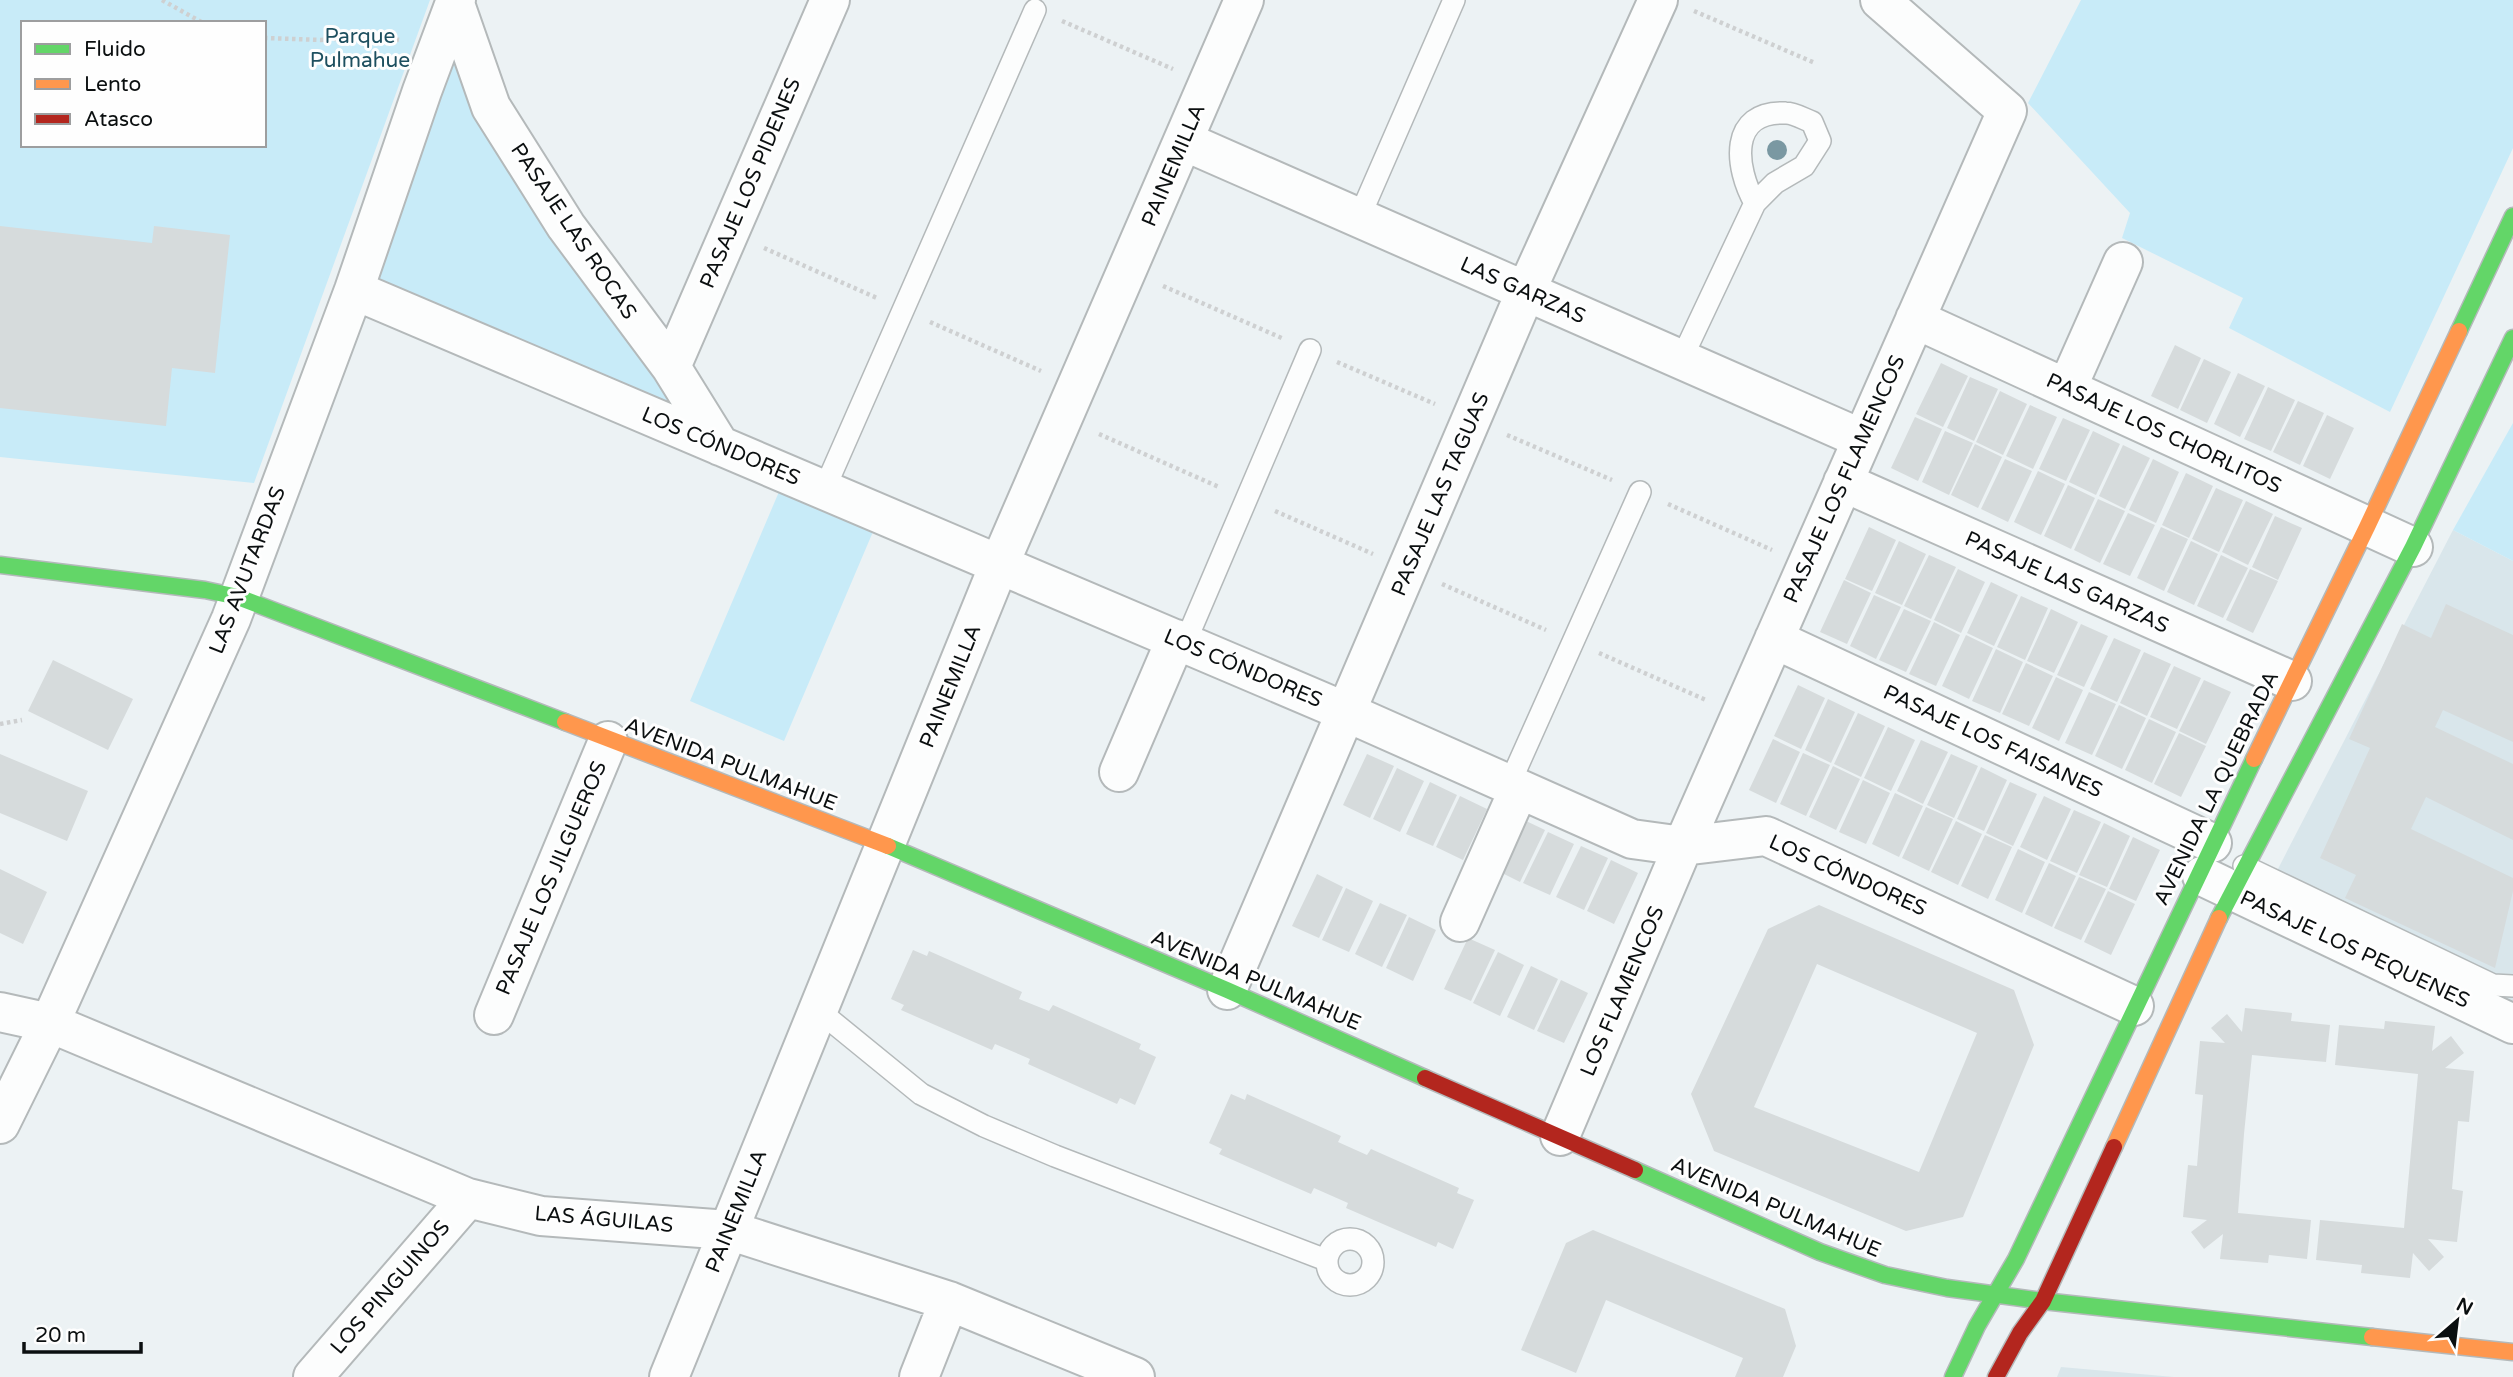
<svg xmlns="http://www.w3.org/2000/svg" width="2513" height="1377" viewBox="0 0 2513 1377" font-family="'Varela Round',sans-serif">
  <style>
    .built { fill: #d9e6eb }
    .green { fill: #c8ebf8; fill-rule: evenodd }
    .building { fill: #d6dbdc; fill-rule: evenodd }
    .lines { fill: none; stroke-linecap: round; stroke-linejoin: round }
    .lane-casing { stroke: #b4b9ba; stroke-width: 24 }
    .street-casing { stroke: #b4b9ba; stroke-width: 42 }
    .fast-casing { stroke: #b4b9ba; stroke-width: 19 }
    .slow-casing { stroke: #b4b9ba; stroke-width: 19 }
    .jam-casing { stroke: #b4b9ba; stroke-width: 19 }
    .path { stroke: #ced0d1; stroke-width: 4.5; stroke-dasharray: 3.5 3.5; stroke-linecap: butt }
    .lane { stroke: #fcfdfd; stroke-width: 21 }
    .street { stroke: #fcfdfd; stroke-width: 38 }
    .fast { stroke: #63d668; stroke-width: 16 }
    .slow { stroke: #ff974d; stroke-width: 16 }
    .jam { stroke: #b3261e; stroke-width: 16 }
    .tree { fill: #7a98a2 }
    .labels { text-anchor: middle; stroke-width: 6; stroke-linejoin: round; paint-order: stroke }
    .park-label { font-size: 21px; fill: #1d4f5f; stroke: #fefefe }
    .street-label { font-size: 21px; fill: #0b0f10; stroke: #fefefe }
  </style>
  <rect width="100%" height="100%" fill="#ecf2f4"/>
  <path class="built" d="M 2453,530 L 2513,561 L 2513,1008 L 2265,894 Z
    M 2061,1367 L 2174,1377 L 2057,1377 Z"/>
  <path class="green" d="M 0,0 L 430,0 L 254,483 L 0,457 ZM 23,23 L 264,23 L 264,145 L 23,145 Z
    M 2081,0 L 2513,0 L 2513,148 L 2390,412 L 2229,328 L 2243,298 L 2122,238 L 2130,213 L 2028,103 Z
    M 455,55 L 686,416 L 376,287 Z
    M 2513,423 L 2513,561 L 2453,530 Z
    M 781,487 L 875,527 L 784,741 L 690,701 Z"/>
  <path class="building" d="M 0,226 L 152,243 L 154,226 L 230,235 L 215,373 L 172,368 L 166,426 L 0,408 Z
    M 2175,345 L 2201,358 L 2178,409 L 2151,396 Z
    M 2204,359 L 2231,372 L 2207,423 L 2180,410 Z
    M 1941,363 L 1968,376 L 1943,427 L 1916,414 Z
    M 2238,373 L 2265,386 L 2240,437 L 2214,424 Z
    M 1970,377 L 1998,389 L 1974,441 L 1947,428 Z
    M 2268,387 L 2295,400 L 2271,451 L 2244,439 Z
    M 2000,391 L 2027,404 L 2003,455 L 1976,442 Z
    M 2298,401 L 2324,413 L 2300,465 L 2273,452 Z
    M 2030,405 L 2057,417 L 2033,469 L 2006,456 Z
    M 2327,415 L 2354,428 L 2330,479 L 2303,466 Z
    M 1915,417 L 1942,429 L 1918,481 L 1891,468 Z
    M 2063,418 L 2090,430 L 2066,481 L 2039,469 Z
    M 1945,431 L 1973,443 L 1949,495 L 1922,482 Z
    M 2093,431 L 2120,444 L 2096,495 L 2069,482 Z
    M 1975,444 L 2002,457 L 1978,508 L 1951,495 Z
    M 2123,445 L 2150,458 L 2125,509 L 2099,496 Z
    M 2005,459 L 2032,471 L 2008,522 L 1981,509 Z
    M 2153,459 L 2179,472 L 2156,523 L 2129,510 Z
    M 2038,471 L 2065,484 L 2041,535 L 2014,522 Z
    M 2186,473 L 2213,486 L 2189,538 L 2162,525 Z
    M 2068,485 L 2095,498 L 2071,549 L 2044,536 Z
    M 2216,488 L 2243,500 L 2219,552 L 2192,539 Z
    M 2098,499 L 2125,511 L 2100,563 L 2074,550 Z
    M 2246,501 L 2273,514 L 2248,565 L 2222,552 Z
    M 2128,513 L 2155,525 L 2130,576 L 2103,564 Z
    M 2275,516 L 2302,528 L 2278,580 L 2252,567 Z
    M 1869,527 L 1896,540 L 1872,591 L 1845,579 Z
    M 2161,527 L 2188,539 L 2164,591 L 2137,578 Z
    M 1899,541 L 1926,554 L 1902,605 L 1875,593 Z
    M 2191,541 L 2218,554 L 2194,605 L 2167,592 Z
    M 1929,555 L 1956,567 L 1931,619 L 1904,606 Z
    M 2221,555 L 2248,568 L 2223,618 L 2197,606 Z
    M 1958,569 L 1985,582 L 1961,633 L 1934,620 Z
    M 2250,569 L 2278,581 L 2253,633 L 2226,620 Z
    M 1844,580 L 1871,593 L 1847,644 L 1820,632 Z
    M 1991,582 L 2018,595 L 1994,646 L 1967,633 Z
    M 1874,595 L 1901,607 L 1876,659 L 1850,646 Z
    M 2021,596 L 2048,608 L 2025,660 L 1997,647 Z
    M 2446,604 L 2513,635 L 2513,742 L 2443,710 L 2435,727 L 2513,764 L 2513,840 L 2426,797 L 2411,829 L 2513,878 L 2513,891 L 2495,968 L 2345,898 L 2356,875 L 2320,858 L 2370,748 L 2349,739 L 2402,624 L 2431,638 Z
    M 1904,609 L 1931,621 L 1906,672 L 1879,660 Z
    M 2051,609 L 2078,622 L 2054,673 L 2027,661 Z
    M 1934,622 L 1960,635 L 1936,686 L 1909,674 Z
    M 2081,624 L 2108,636 L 2084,687 L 2057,675 Z
    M 1966,635 L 1993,648 L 1969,699 L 1942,686 Z
    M 2114,638 L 2141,650 L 2117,702 L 2090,689 Z
    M 1996,649 L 2023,662 L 2000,713 L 1972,701 Z
    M 2144,652 L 2171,664 L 2147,716 L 2120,703 Z
    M 53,660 L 133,699 L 108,750 L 28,711 Z
    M 2026,663 L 2053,676 L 2029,726 L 2002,714 Z
    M 2174,666 L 2201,678 L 2177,729 L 2150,717 Z
    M 2056,677 L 2083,690 L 2059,741 L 2032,728 Z
    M 2204,680 L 2231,692 L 2206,744 L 2179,731 Z
    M 1798,685 L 1825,698 L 1801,749 L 1774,736 Z
    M 2089,692 L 2116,704 L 2092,755 L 2065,743 Z
    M 1828,699 L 1855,712 L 1831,763 L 1805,750 Z
    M 2119,705 L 2146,718 L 2122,769 L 2095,756 Z
    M 1858,713 L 1885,726 L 1861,777 L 1834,764 Z
    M 2149,719 L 2176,732 L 2152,783 L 2125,770 Z
    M 1888,727 L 1915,740 L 1891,791 L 1864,778 Z
    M 2179,733 L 2206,746 L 2181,797 L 2154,784 Z
    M 1773,739 L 1800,752 L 1776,803 L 1749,790 Z
    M 1921,740 L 1948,752 L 1923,804 L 1897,791 Z
    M 1803,753 L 1830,765 L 1806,816 L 1780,804 Z
    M 0,754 L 88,791 L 67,841 L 0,813 Z
    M 1367,754 L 1394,766 L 1370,818 L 1343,805 Z
    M 1951,754 L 1978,766 L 1954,818 L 1927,805 Z
    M 1833,766 L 1860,779 L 1836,830 L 1809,817 Z
    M 1981,767 L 2007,780 L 1984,831 L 1957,819 Z
    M 1397,768 L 1424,781 L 1400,832 L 1373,819 Z
    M 1863,780 L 1890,793 L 1866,844 L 1839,832 Z
    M 1430,782 L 1457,795 L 1433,846 L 1406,834 Z
    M 2010,782 L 2037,794 L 2013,846 L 1986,833 Z
    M 1895,793 L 1923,806 L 1899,857 L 1872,844 Z
    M 1460,796 L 1487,809 L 1463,860 L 1436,847 Z
    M 2044,796 L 2071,809 L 2047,860 L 2020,847 Z
    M 1926,807 L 1953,819 L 1929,871 L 1902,858 Z
    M 2074,810 L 2101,822 L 2077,873 L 2050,861 Z
    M 1518,817 L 1545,830 L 1520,882 L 1494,869 Z
    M 1956,821 L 1982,834 L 1958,885 L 1931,872 Z
    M 2104,823 L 2130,836 L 2107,887 L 2079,875 Z
    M 1548,832 L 1574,844 L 1550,895 L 1523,883 Z
    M 1985,835 L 2012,847 L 1988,899 L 1961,886 Z
    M 2133,837 L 2160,850 L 2136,901 L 2109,889 Z
    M 1581,846 L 1608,858 L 1584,910 L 1556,897 Z
    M 2018,849 L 2045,862 L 2022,913 L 1995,900 Z
    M 1611,860 L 1638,873 L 1614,924 L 1587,911 Z
    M 2049,863 L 2076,876 L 2052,927 L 2025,914 Z
    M 0,869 L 47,892 L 23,944 L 0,933 Z
    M 1317,874 L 1343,887 L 1319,938 L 1292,926 Z
    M 2079,877 L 2106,889 L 2081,940 L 2054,928 Z
    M 1346,888 L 1373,901 L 1349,952 L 1322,940 Z
    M 2108,891 L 2135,904 L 2111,955 L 2084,942 Z
    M 1380,903 L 1407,915 L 1382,967 L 1355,954 Z
    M 1819,905 L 2014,990 L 2034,1045 L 1963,1217 L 1906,1231 L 1714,1151 L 1691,1094 L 1768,929 ZM 1817,964 L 1977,1033 L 1919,1172 L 1754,1107 Z
    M 1409,917 L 1436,930 L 1413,981 L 1386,968 Z
    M 1468,938 L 1495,950 L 1471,1001 L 1444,989 Z
    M 913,950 L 927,956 L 929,951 L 1022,992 L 1019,999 L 1049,1011 L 1053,1005 L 1141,1044 L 1139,1049 L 1156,1057 L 1135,1105 L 1120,1098 L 1117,1104 L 1028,1064 L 1030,1059 L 995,1044 L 992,1050 L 901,1010 L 904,1005 L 891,999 Z
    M 1498,952 L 1524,965 L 1500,1016 L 1473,1003 Z
    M 1531,966 L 1558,979 L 1534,1030 L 1507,1017 Z
    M 1561,980 L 1588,993 L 1564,1043 L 1537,1031 Z
    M 2245,1008 L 2292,1013 L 2291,1021 L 2330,1025 L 2326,1062 L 2252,1055 L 2244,1134 L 2238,1213 L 2311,1220 L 2307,1259 L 2269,1255 L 2268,1263 L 2220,1259 L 2223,1234 L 2204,1249 L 2191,1232 L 2207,1220 L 2183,1217 L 2188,1165 L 2197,1166 L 2203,1095 L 2195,1094 L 2200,1041 L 2225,1043 L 2211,1028 L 2227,1014 L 2242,1032 Z
    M 2385,1021 L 2435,1026 L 2432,1051 L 2451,1036 L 2464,1053 L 2445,1068 L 2474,1071 L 2469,1122 L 2458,1121 L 2452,1189 L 2463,1191 L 2457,1242 L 2428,1239 L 2444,1257 L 2429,1271 L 2413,1253 L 2410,1278 L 2361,1273 L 2362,1265 L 2316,1260 L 2320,1220 L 2404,1228 L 2418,1074 L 2335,1065 L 2339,1025 L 2384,1029 Z
    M 1231,1094 L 1245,1100 L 1247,1094 L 1341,1136 L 1338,1142 L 1367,1155 L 1371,1149 L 1459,1188 L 1457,1193 L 1474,1200 L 1453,1249 L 1438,1242 L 1436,1247 L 1346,1208 L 1348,1203 L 1314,1188 L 1311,1194 L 1219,1154 L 1222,1149 L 1209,1143 Z
    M 1593,1230 L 1785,1309 L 1796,1346 L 1783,1377 L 1735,1377 L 1743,1358 L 1606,1300 L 1576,1373 L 1521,1350 L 1566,1243 Z"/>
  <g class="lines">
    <g class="lane-casing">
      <path id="lane" d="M 1359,218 L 1454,0
        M 1681,360 L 1755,203 L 1775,183 L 1804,166 L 1820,141 L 1812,122 C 1804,119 1794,113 1786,113 C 1728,110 1735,168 1755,203
        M 824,490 L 1035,10
        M 1185,643 L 1310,350
        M 1509,785 L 1640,492
        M 2244,866 L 2493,985 L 2513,986
        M 818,1010 L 921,1094 L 984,1126 L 1055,1156 L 1326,1260
        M1327 1262a23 23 0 1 1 46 0a23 23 0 1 1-46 0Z"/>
    </g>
    <g class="street-casing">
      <path id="street" d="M 455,4 L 491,107 L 566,226 L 671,367 L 720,446
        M 1184,141 L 1862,439
        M 354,290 L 1346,712 L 1632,839 L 1683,846 L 1766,836 L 2134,1006
        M 1915,319 L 2413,547
        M 671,367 L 830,0
        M 2067,388 L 2123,262
        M 1843,482 L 2292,681
        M 1774,639 L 2212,843
        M 1119,772 L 1176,639
        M 2202,876 L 2513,1024
        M 1460,922 L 1519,789
        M 1227,990 L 1526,291 L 1658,0
        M 0,1012 L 50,1023 L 468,1198 L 541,1216 L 728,1230 L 949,1301 L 1135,1377
        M 494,1015 L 608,741
        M 0,1124 L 50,1023 L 231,619 L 354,290 L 422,91 L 456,0
        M 1560,1136 L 1683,846 L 2007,111 L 1880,0
        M 313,1377 L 468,1198
        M 669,1377 L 999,565 L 1244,0
        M 919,1377 L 949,1301"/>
    </g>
    <g class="fast-casing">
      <path id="fast" d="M 2459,331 L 2513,216
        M 0,565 L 205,590 L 238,597 L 565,722
        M 888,846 L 1227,990 L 1425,1078
        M 2219,918 L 2413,547 L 2513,338
        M 1635,1170 L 1820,1252 L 1885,1275 L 1947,1288 L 2043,1301 L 2372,1337
        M 1953,1377 L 1977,1326 L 2016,1259 L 2254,759"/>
    </g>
    <g class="slow-casing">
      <path id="slow" d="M 565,722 L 888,846
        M 2254,759 L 2367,527 L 2459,331
        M 2114,1147 L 2219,918
        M 2372,1337 L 2513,1352"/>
    </g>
    <g class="jam-casing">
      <path id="jam" d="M 1425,1078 L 1635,1170
        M 1996,1377 L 2020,1333 L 2043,1301 L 2114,1147"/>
    </g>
    <path class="path" d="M 162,0 L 203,23
      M 1694,11 L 1815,63
      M 1062,21 L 1173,69
      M 264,38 L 321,40 L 380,36 L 399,40
      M 764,248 L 877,298
      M 1163,286 L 1284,339
      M 930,322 L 1041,371
      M 1337,362 L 1435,404
      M 1099,434 L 1219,487
      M 1507,435 L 1612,480
      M 1668,504 L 1772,550
      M 1275,511 L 1373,554
      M 1442,584 L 1546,630
      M 1599,653 L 1706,700
      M 0,724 L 22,720"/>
    <use href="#lane" class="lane"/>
    <use href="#street" class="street"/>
    <use href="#fast" class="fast"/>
    <use href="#slow" class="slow"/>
    <use href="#jam" class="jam"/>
  </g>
  <circle class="tree" cx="1777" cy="150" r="10"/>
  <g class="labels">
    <g class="park-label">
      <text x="360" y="43">Parque<tspan x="360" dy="24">Pulmahue</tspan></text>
    </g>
    <g class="street-label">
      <text transform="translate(1173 165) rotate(-67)" y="7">PAINEMILLA</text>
      <text transform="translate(750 183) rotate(-67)" y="7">PASAJE LOS PIDENES</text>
      <text transform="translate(574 231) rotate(56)" y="7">PASAJE LAS ROCAS</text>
      <text transform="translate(1523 290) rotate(24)" y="7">LAS GARZAS</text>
      <text transform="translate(2164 433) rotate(25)" y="7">PASAJE LOS CHORLITOS</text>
      <text transform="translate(721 446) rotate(23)" y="7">LOS CÓNDORES</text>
      <text transform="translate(1844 479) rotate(-66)" y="7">PASAJE LOS FLAMENCOS</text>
      <text transform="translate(1440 494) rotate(-67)" y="7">PASAJE LAS TAGUAS</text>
      <text transform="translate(247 570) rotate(-69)" y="7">LAS AVUTARDAS</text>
      <text transform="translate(2067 582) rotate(24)" y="7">PASAJE LAS GARZAS</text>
      <text transform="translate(1243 668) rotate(23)" y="7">LOS CÓNDORES</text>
      <text transform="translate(950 686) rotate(-68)" y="7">PAINEMILLA</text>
      <text transform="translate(1993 741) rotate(25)" y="7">PASAJE LOS FAISANES</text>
      <text transform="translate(731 764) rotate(21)" y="7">AVENIDA PULMAHUE</text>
      <text transform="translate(2216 788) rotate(-64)" y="7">AVENIDA LA QUEBRADA</text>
      <text transform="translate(1848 875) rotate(24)" y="7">LOS CÓNDORES</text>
      <text transform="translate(551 878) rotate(-67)" y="7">PASAJE LOS JILGUEROS</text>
      <text transform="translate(2355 949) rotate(25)" y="7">PASAJE LOS PEQUENES</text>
      <text transform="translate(1256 980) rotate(23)" y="7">AVENIDA PULMAHUE</text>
      <text transform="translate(1622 991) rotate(-67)" y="7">LOS FLAMENCOS</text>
      <text transform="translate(1776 1207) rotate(23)" y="7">AVENIDA PULMAHUE</text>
      <text transform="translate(736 1211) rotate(-68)" y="7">PAINEMILLA</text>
      <text transform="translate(604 1219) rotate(5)" y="7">LAS ÁGUILAS</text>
      <text transform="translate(390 1287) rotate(-49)" y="7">LOS PINGUINOS</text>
    </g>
  </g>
  <rect x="21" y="21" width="245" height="126" fill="#fefefe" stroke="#9d9e9f" stroke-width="2"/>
  <rect x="35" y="44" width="35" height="10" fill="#63d668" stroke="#9d9e9f" stroke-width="2"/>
  <text x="84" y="56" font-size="21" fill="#0b0f10">Fluido</text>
  <rect x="35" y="79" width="35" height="10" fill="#ff974d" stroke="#9d9e9f" stroke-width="2"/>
  <text x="84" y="91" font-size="21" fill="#0b0f10">Lento</text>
  <rect x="35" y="114" width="35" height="10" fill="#b3261e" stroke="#9d9e9f" stroke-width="2"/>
  <text x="84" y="126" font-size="21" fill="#0b0f10">Atasco</text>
  <g transform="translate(2457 1321) rotate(28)" stroke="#fefefe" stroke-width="5" paint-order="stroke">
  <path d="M0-5L12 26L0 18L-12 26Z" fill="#0b0f10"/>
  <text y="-10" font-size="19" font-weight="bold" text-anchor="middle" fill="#0b0f10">N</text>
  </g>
  <path d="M24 1342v10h117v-10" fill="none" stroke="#0b0f10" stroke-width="3.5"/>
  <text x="35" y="1342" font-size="21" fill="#0b0f10" stroke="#fefefe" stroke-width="5" paint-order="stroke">20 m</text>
</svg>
